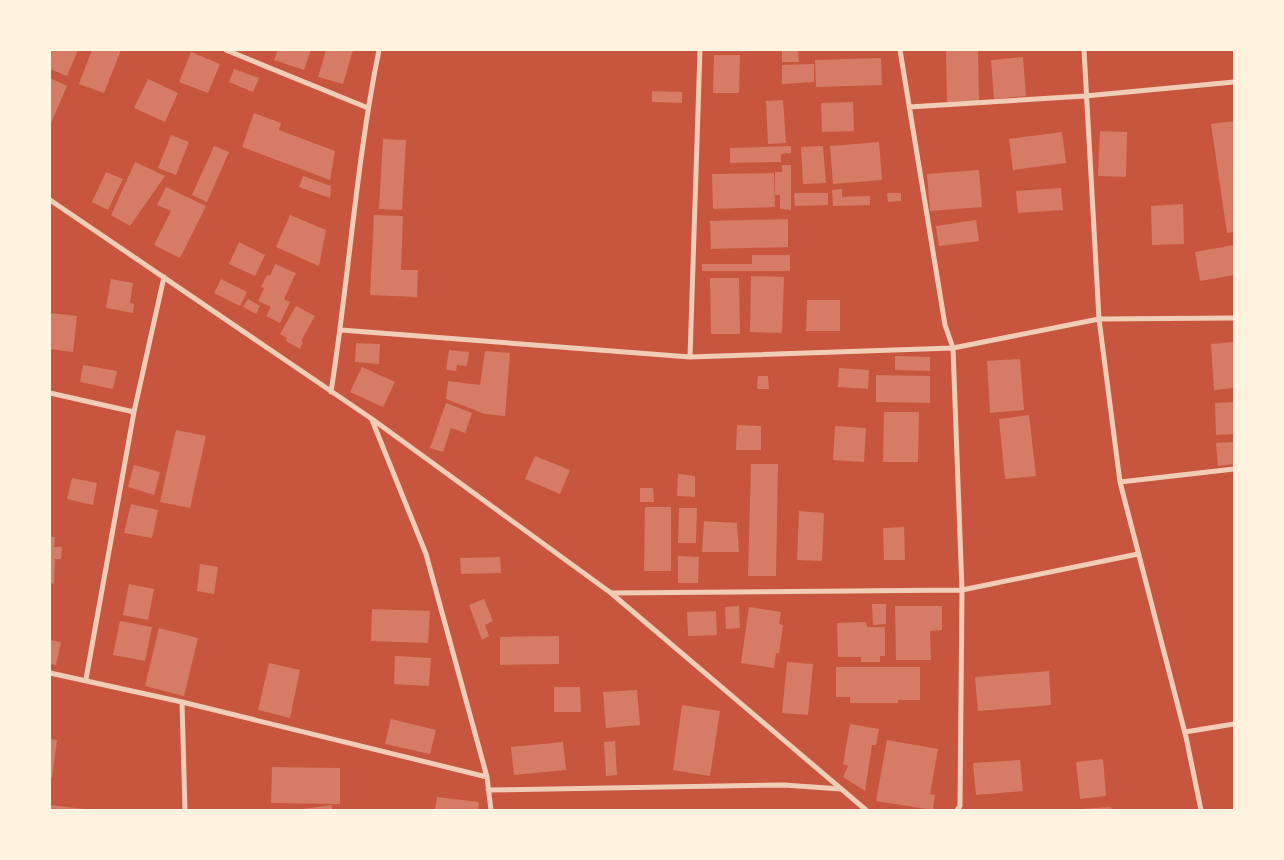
<svg xmlns="http://www.w3.org/2000/svg" width="1284" height="860" viewBox="0 0 1284 860" font-family="Ubuntu,sans-serif">
  <style>
    .building { fill: #d67c66 }
    .lines { fill: none; stroke-linecap: round; stroke-linejoin: round }
    .minor { stroke: #f1ccb7; stroke-width: 5 }
  </style>
  <rect width="100%" height="100%" fill="#c8553d"/>
  <path class="building" d="M 50,50 L 78,50 L 67,76 L 50,69 Z
    M 92,50 L 121,50 L 104,93 L 79,84 Z
    M 278,50 L 311,50 L 304,70 L 274,60 Z
    M 326,50 L 353,50 L 343,84 L 318,77 Z
    M 782,50 L 798,50 L 799,62 L 782,62 Z
    M 946,50 L 978,50 L 979,101 L 947,102 Z
    M 191,52 L 220,64 L 208,93 L 179,82 Z
    M 714,55 L 740,55 L 739,93 L 713,93 Z
    M 1023,57 L 1026,96 L 994,99 L 991,60 Z
    M 881,58 L 882,85 L 816,87 L 815,60 Z
    M 814,64 L 814,82 L 782,84 L 782,65 Z
    M 234,69 L 259,78 L 253,92 L 229,82 Z
    M 50,78 L 67,86 L 50,125 Z
    M 148,79 L 178,93 L 165,122 L 134,108 Z
    M 652,91 L 682,92 L 682,103 L 652,102 Z
    M 783,100 L 786,143 L 768,144 L 766,101 Z
    M 853,102 L 854,131 L 822,132 L 821,103 Z
    M 254,113 L 281,123 L 279,130 L 335,151 L 330,180 L 242,147 Z
    M 1234,121 L 1234,232 L 1227,233 L 1211,124 Z
    M 1100,131 L 1127,132 L 1126,177 L 1098,176 Z
    M 1062,132 L 1066,163 L 1013,170 L 1009,139 Z
    M 171,135 L 189,142 L 176,175 L 158,168 Z
    M 383,139 L 406,140 L 402,210 L 379,209 Z
    M 879,142 L 882,180 L 833,184 L 830,146 Z
    M 214,146 L 229,152 L 207,202 L 192,195 Z
    M 791,146 L 791,153 L 781,154 L 781,162 L 730,163 L 730,148 Z
    M 823,146 L 826,183 L 803,184 L 801,147 Z
    M 135,162 L 165,176 L 130,226 L 111,215 Z
    M 782,165 L 791,165 L 791,210 L 780,209 L 780,195 L 775,195 L 775,172 L 782,172 Z
    M 979,170 L 982,207 L 930,211 L 927,174 Z
    M 106,172 L 123,179 L 108,210 L 92,202 Z
    M 774,173 L 775,207 L 713,209 L 712,174 Z
    M 303,176 L 331,186 L 330,198 L 299,187 Z
    M 166,187 L 206,206 L 180,258 L 154,245 L 171,211 L 157,205 Z
    M 1061,188 L 1063,210 L 1018,213 L 1016,191 Z
    M 842,189 L 842,197 L 870,196 L 870,205 L 833,206 L 832,190 Z
    M 794,193 L 828,193 L 828,205 L 795,206 Z
    M 887,193 L 901,193 L 901,201 L 888,202 Z
    M 1183,204 L 1184,244 L 1152,245 L 1151,206 Z
    M 290,215 L 326,230 L 319,266 L 276,247 Z
    M 374,215 L 403,216 L 401,270 L 418,270 L 417,297 L 370,295 Z
    M 788,219 L 788,247 L 711,249 L 710,221 Z
    M 976,220 L 979,241 L 939,246 L 936,226 Z
    M 239,242 L 265,255 L 255,276 L 229,264 Z
    M 1234,245 L 1234,275 L 1200,281 L 1195,252 Z
    M 752,255 L 790,255 L 790,271 L 702,271 L 702,264 L 752,264 Z
    M 275,264 L 296,273 L 284,299 L 290,302 L 280,323 L 266,316 L 271,307 L 258,301 L 264,288 L 261,287 L 267,275 L 270,276 Z
    M 751,276 L 784,277 L 782,333 L 750,332 Z
    M 710,278 L 739,278 L 740,334 L 711,334 Z
    M 111,279 L 133,283 L 130,303 L 134,304 L 133,313 L 106,308 Z
    M 221,279 L 247,292 L 240,306 L 214,293 Z
    M 248,299 L 260,306 L 256,314 L 243,307 Z
    M 807,300 L 840,300 L 840,331 L 806,331 Z
    M 296,306 L 315,316 L 301,341 L 303,342 L 300,349 L 286,341 L 287,338 L 280,334 Z
    M 50,313 L 77,316 L 73,352 L 50,349 Z
    M 1234,342 L 1234,388 L 1214,390 L 1211,344 Z
    M 356,343 L 380,344 L 379,364 L 355,362 Z
    M 449,350 L 469,352 L 467,366 L 457,365 L 456,371 L 446,370 Z
    M 485,351 L 510,353 L 505,416 L 485,414 L 446,399 L 448,381 L 480,385 Z
    M 895,356 L 930,357 L 930,371 L 895,370 Z
    M 1020,359 L 1024,410 L 990,413 L 987,361 Z
    M 83,365 L 117,371 L 113,389 L 80,382 Z
    M 362,367 L 395,382 L 383,407 L 350,392 Z
    M 839,368 L 869,370 L 868,389 L 838,387 Z
    M 876,375 L 930,376 L 930,403 L 876,402 Z
    M 758,376 L 768,376 L 769,389 L 757,389 Z
    M 1234,402 L 1234,434 L 1216,435 L 1215,403 Z
    M 446,403 L 472,413 L 465,433 L 451,428 L 443,452 L 430,448 Z
    M 884,412 L 919,412 L 918,462 L 883,462 Z
    M 1029,415 L 1036,476 L 1005,479 L 999,419 Z
    M 737,425 L 761,426 L 761,450 L 736,450 Z
    M 835,426 L 866,428 L 864,462 L 833,460 Z
    M 176,430 L 206,436 L 190,508 L 160,502 Z
    M 1233,442 L 1234,464 L 1218,466 L 1216,443 Z
    M 535,456 L 570,470 L 560,494 L 525,479 Z
    M 751,464 L 778,464 L 776,576 L 748,576 Z
    M 134,465 L 160,472 L 154,495 L 128,487 Z
    M 678,474 L 695,476 L 695,497 L 677,496 Z
    M 72,478 L 97,483 L 93,505 L 67,499 Z
    M 640,488 L 653,488 L 654,502 L 640,502 Z
    M 131,504 L 158,510 L 152,538 L 124,533 Z
    M 645,507 L 671,507 L 671,571 L 644,571 Z
    M 679,508 L 697,508 L 696,543 L 678,543 Z
    M 799,511 L 824,513 L 822,561 L 797,560 Z
    M 704,521 L 737,523 L 739,552 L 702,552 Z
    M 904,527 L 905,560 L 884,560 L 883,528 Z
    M 50,537 L 55,537 L 54,547 L 62,547 L 61,559 L 55,559 L 54,584 L 50,583 Z
    M 678,556 L 699,557 L 698,583 L 678,583 Z
    M 500,557 L 501,573 L 461,574 L 460,558 Z
    M 200,564 L 218,567 L 214,594 L 197,591 Z
    M 129,584 L 154,589 L 148,620 L 123,615 Z
    M 484,599 L 493,621 L 485,625 L 489,636 L 482,640 L 469,605 Z
    M 872,604 L 886,604 L 886,624 L 873,625 Z
    M 739,606 L 740,628 L 726,629 L 725,607 Z
    M 895,606 L 942,606 L 942,630 L 930,631 L 931,660 L 896,660 Z
    M 749,607 L 781,612 L 779,624 L 783,625 L 779,654 L 776,653 L 774,668 L 741,663 Z
    M 372,609 L 430,611 L 428,643 L 371,641 Z
    M 716,611 L 717,635 L 688,636 L 687,612 Z
    M 120,621 L 152,627 L 145,661 L 113,655 Z
    M 866,622 L 867,627 L 885,627 L 885,656 L 880,656 L 880,662 L 861,662 L 861,657 L 838,657 L 837,623 Z
    M 159,628 L 198,638 L 184,696 L 145,686 Z
    M 559,636 L 559,664 L 500,665 L 500,637 Z
    M 50,640 L 61,642 L 56,665 L 50,664 Z
    M 395,656 L 431,658 L 429,686 L 394,684 Z
    M 787,662 L 813,664 L 808,715 L 782,713 Z
    M 269,663 L 300,670 L 290,718 L 258,710 Z
    M 836,667 L 920,667 L 920,700 L 898,700 L 898,703 L 850,703 L 850,697 L 836,697 Z
    M 1049,671 L 1051,705 L 978,711 L 975,677 Z
    M 554,687 L 580,687 L 581,712 L 554,712 Z
    M 637,690 L 640,725 L 606,728 L 603,692 Z
    M 682,705 L 720,711 L 710,776 L 673,770 Z
    M 391,719 L 436,730 L 430,754 L 385,744 Z
    M 850,724 L 879,729 L 876,745 L 872,745 L 865,791 L 843,777 L 848,766 L 843,764 Z
    M 50,739 L 57,740 L 52,778 L 50,778 Z
    M 887,740 L 938,749 L 930,794 L 935,795 L 933,810 L 876,801 Z
    M 615,741 L 617,775 L 606,776 L 604,742 Z
    M 563,742 L 566,770 L 514,775 L 511,747 Z
    M 1103,759 L 1106,796 L 1080,799 L 1076,762 Z
    M 1020,760 L 1023,791 L 976,795 L 973,763 Z
    M 272,767 L 340,768 L 340,804 L 271,803 Z
    M 437,797 L 479,802 L 478,810 L 435,810 Z
    M 50,805 L 84,809 L 84,810 L 50,810 Z
    M 332,805 L 332,810 L 303,810 L 303,809 Z
    M 1111,807 L 1112,810 L 1081,810 L 1081,809 Z"/>
  <g class="lines">
    <path class="minor" d="M 226,50 L 368,108
      M 900,50 L 945,325 L 953,348 L 962,590 L 960,806 L 957,810
      M 1084,50 L 1099,319 L 1120,482 L 1186,737 L 1201,810
      M 909,107 L 1085,96 L 1234,82
      M 50,200 L 372,419 L 611,593 L 866,810
      M 341,330 L 690,357 L 953,348 L 1099,319 L 1234,318
      M 690,357 L 700,50
      M 331,392 C 349,278 356,163 379,50
      M 50,393 L 134,412
      M 372,420 L 426,554 L 487,777 L 491,810
      M 1120,482 L 1234,469
      M 612,593 L 962,590 L 1138,554
      M 50,673 L 182,702 L 487,777
      M 86,679 L 134,412 L 164,277
      M 182,702 L 185,810
      M 1185,732 L 1234,724
      M 488,790 L 784,785 L 841,789"/>
  </g>
  <rect width="1284" height="860" fill="none" stroke="#fff3e0" stroke-width="102"/>
</svg>
